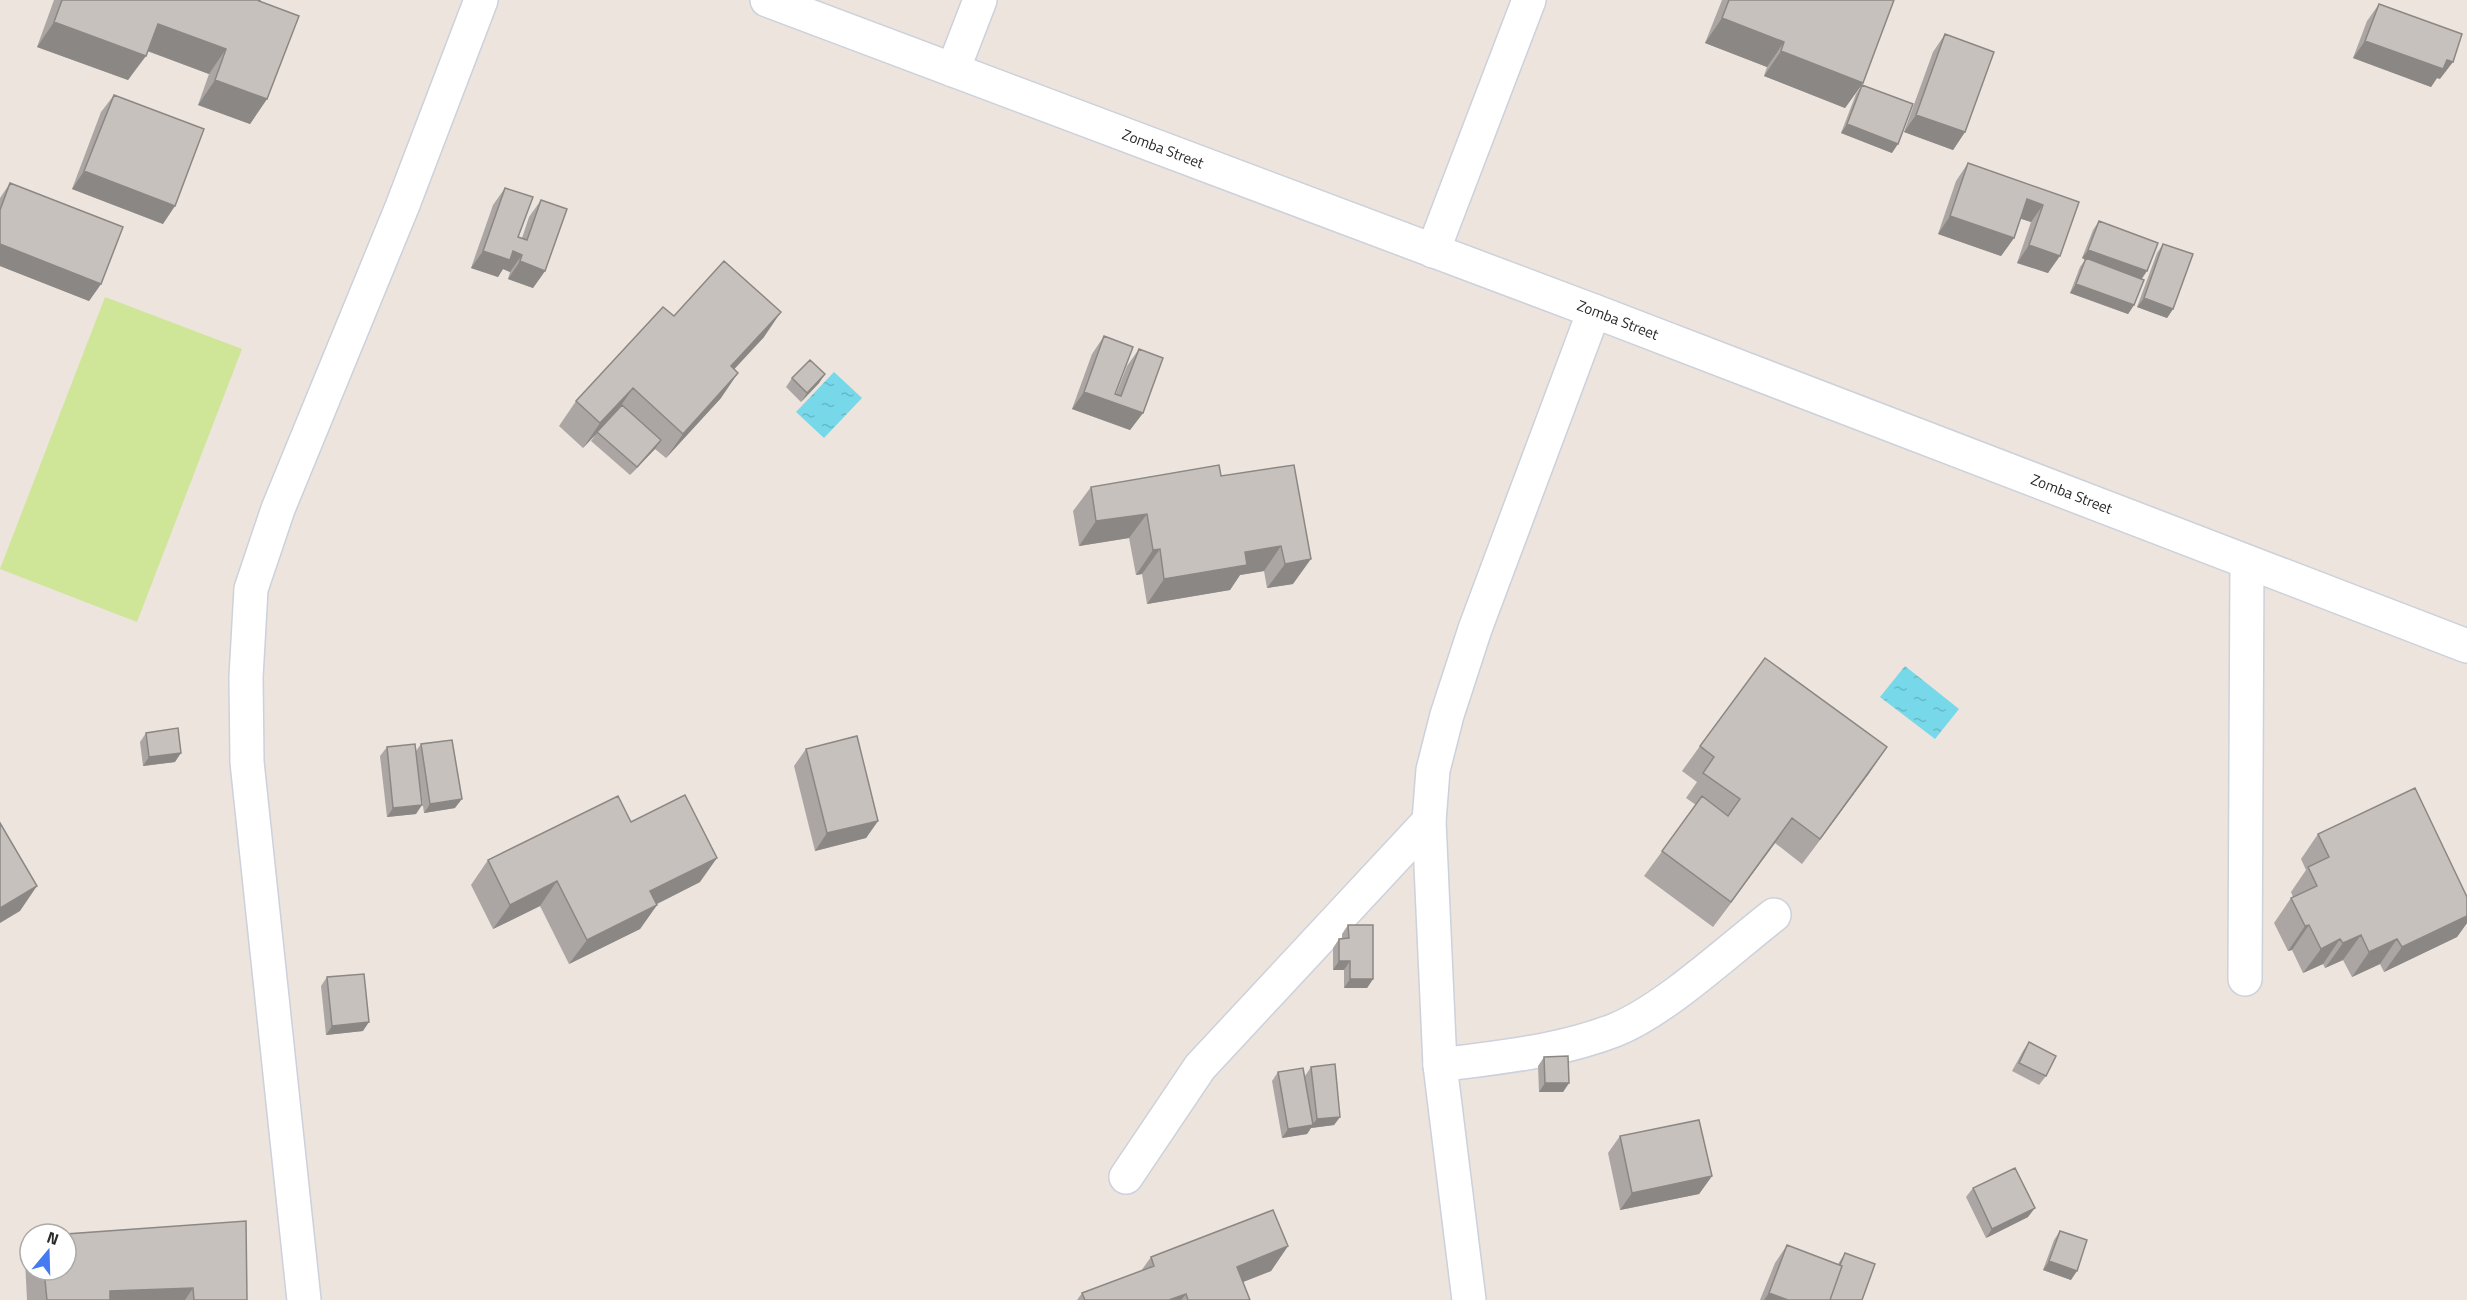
<svg xmlns="http://www.w3.org/2000/svg" width="2467" height="1300" viewBox="0 0 2467 1300" font-family="'Titillium Web',sans-serif">
  <style>
    .pitch { fill: #cfe699 }
    .water { fill: url(#water-ripples) }
    .lines { fill: none; stroke-linecap: round; stroke-linejoin: round }
    .minor-casing { stroke: #ccd1db; stroke-width: 36 }
    .minor { stroke: #fff; stroke-width: 33 }
    .wall { fill: #aba6a3 }
    .shaded-wall { fill: #8b8784 }
    .building { fill: #c7c1bd; stroke: #8b8784; stroke-width: 1.5 }
    .labels { text-anchor: middle; stroke-width: 4.5; stroke-linejoin: round; paint-order: stroke }
    .street-label { font-size: 15px; fill: #2a2a2a; stroke: #fff }
  </style>
  <defs>
    <pattern id="water-ripples" width="26" height="14" patternUnits="userSpaceOnUse" patternTransform="scale(1.5)"><rect width="26" height="14" fill="#76d8e8"/><path d="M2 4q2-2 4 0t4 0M15 11q2-2 4 0t4 0" fill="none" stroke="#66bac7"/></pattern>
  </defs>
  <rect width="100%" height="100%" fill="#ece4dd"/>
  <path class="pitch" d="M 105,297 L 242,349 L 137,622 L 0,569 Z"/>
  <path class="water" d="M 834,372 L 862,398 L 824,438 L 796,412 Z
    M 1905,666 L 1959,709 L 1935,739 L 1880,697 Z"/>
  <g class="lines">
    <g class="minor-casing">
      <g id="minor">
        <path id="s1" d="M 767,0 L 1594,311 L 2467,646"/>
        <path d="M 953,70 L 980,0"/>
        <path d="M 1433,251 L 1529,0"/>
        <path d="M 2245,979 L 2247,562"/>
        <path d="M 1440,1065 C 1499,1057 1559,1052 1615,1030 C 1665,1010 1730,949 1774,915"/>
        <path d="M 1126,1177 L 1200,1067 L 1429,821"/>
        <path d="M 304,1300 L 247,762 L 246,677 L 251,589 L 278,509 L 402,207 L 481,0"/>
        <path d="M 1469,1300 L 1440,1065 L 1429,821 L 1433,770 L 1447,715 L 1475,629 L 1594,311"/>
      </g>
    </g>
    <use href="#minor" class="minor"/>
  </g>
  <path class="wall" d="M 54,0 L 260,0 L 267,99 L 250,124 L 198,105 L 209,74 L 147,51 L 128,80 L 37,47 Z
    M 1722,0 L 1894,0 L 1863,83 L 1845,108 L 1764,76 L 1767,67 L 1705,43 Z
    M 2379,4 L 2440,79 L 2437,78 L 2431,87 L 2353,58 L 2367,21 Z
    M 1945,34 L 1965,132 L 1953,150 L 1904,132 L 1933,52 Z
    M 1862,85 L 1892,153 L 1841,133 L 1856,94 Z
    M 114,95 L 163,224 L 72,189 L 101,112 Z
    M 1968,163 L 2079,202 L 2048,273 L 2017,263 L 2031,222 L 2020,218 L 2014,238 L 2001,256 L 1938,234 L 1956,181 Z
    M 10,183 L 101,284 L 89,301 L 0,266 L 0,198 Z
    M 505,188 L 518,237 L 522,238 L 529,217 L 541,200 L 545,271 L 533,288 L 508,279 L 510,272 L 503,269 L 498,277 L 471,268 L 493,205 Z
    M 2099,221 L 2141,279 L 2134,305 L 2128,314 L 2070,293 L 2080,267 L 2085,260 L 2082,258 L 2093,230 Z
    M 2163,244 L 2173,309 L 2167,318 L 2137,307 L 2157,253 Z
    M 674,316 L 764,337 L 734,369 L 721,398 L 666,458 L 655,449 L 630,475 L 591,441 L 596,434 L 583,448 L 559,426 L 576,401 Z
    M 1104,336 L 1115,394 L 1116,394 L 1127,366 L 1139,349 L 1143,413 L 1130,430 L 1072,409 L 1092,354 Z
    M 825,374 L 819,383 L 801,402 L 786,387 L 792,378 Z
    M 1294,465 L 1293,584 L 1267,588 L 1264,571 L 1240,575 L 1230,590 L 1147,604 L 1142,574 L 1136,575 L 1129,538 L 1079,546 L 1073,511 L 1091,487 L 1221,476 Z
    M 146,733 L 175,762 L 143,766 L 140,742 Z
    M 421,744 L 455,808 L 424,813 L 421,792 L 416,814 L 387,817 L 380,756 L 387,747 L 416,751 Z
    M 1700,746 L 1870,772 L 1802,864 L 1775,843 L 1713,927 L 1644,876 L 1696,805 L 1686,798 L 1697,782 L 1682,771 Z
    M 806,749 L 878,821 L 866,838 L 815,851 L 794,766 Z
    M 631,822 L 700,882 L 657,904 L 657,905 L 640,929 L 569,964 L 540,906 L 493,929 L 471,885 L 488,860 Z
    M 2318,834 L 2467,897 L 2467,923 L 2457,937 L 2384,972 L 2380,964 L 2352,977 L 2343,960 L 2325,968 L 2323,964 L 2303,973 L 2292,950 L 2288,951 L 2274,923 L 2291,898 L 2293,897 L 2291,892 L 2306,870 L 2301,859 Z
    M 1348,925 L 1373,979 L 1367,988 L 1344,988 L 1344,970 L 1333,970 L 1333,948 L 1339,939 L 1342,939 L 1342,934 Z
    M 327,977 L 363,1031 L 326,1035 L 321,986 Z
    M 2029,1042 L 2046,1076 L 2039,1085 L 2012,1071 L 2023,1051 Z
    M 1544,1057 L 1569,1083 L 1563,1092 L 1539,1092 L 1538,1066 Z
    M 1311,1067 L 1340,1117 L 1334,1125 L 1311,1128 L 1307,1134 L 1282,1138 L 1272,1081 L 1278,1072 L 1305,1076 Z
    M 1620,1136 L 1712,1176 L 1699,1194 L 1620,1210 L 1608,1153 Z
    M 1973,1188 L 2028,1217 L 1986,1238 L 1966,1197 Z
    M 2060,1231 L 2071,1280 L 2043,1270 L 2054,1240 Z
    M 66,1234 L 247,1300 L 27,1300 L 25,1261 L 30,1253 L 30,1270 L 66,1270 Z
    M 1787,1245 L 1838,1264 L 1845,1253 L 1862,1300 L 1760,1300 L 1775,1263 Z
    M 1288,1246 L 1271,1271 L 1243,1282 L 1250,1300 L 1077,1300 L 1082,1293 L 1141,1271 L 1151,1257 Z"/>
  <path class="shaded-wall" d="M 1722,18 L 1784,42 L 1767,67 L 1705,43 Z
    M 54,22 L 146,56 L 128,80 L 37,47 Z
    M 158,24 L 226,49 L 209,74 L 140,48 Z
    M 2365,41 L 2447,60 L 2453,62 L 2440,79 L 2437,78 L 2431,87 L 2353,58 Z
    M 1781,51 L 1863,83 L 1845,108 L 1764,76 Z
    M 215,80 L 267,99 L 250,124 L 198,105 Z
    M 1916,115 L 1965,132 L 1953,150 L 1904,132 Z
    M 1847,124 L 1898,144 L 1892,153 L 1841,133 Z
    M 84,171 L 175,206 L 163,224 L 72,189 Z
    M 2027,199 L 2043,205 L 2031,222 L 2015,217 Z
    M 1950,216 L 2014,238 L 2001,256 L 1938,234 Z
    M 0,244 L 101,284 L 89,301 L 0,266 Z
    M 2029,245 L 2060,256 L 2048,273 L 2017,263 Z
    M 2088,250 L 2147,271 L 2141,280 L 2082,258 Z
    M 483,251 L 513,251 L 522,255 L 510,272 L 503,269 L 498,277 L 471,268 Z
    M 520,261 L 545,271 L 533,288 L 508,279 Z
    M 2076,284 L 2134,305 L 2128,314 L 2070,293 Z
    M 2144,298 L 2173,309 L 2167,318 L 2137,307 Z
    M 781,312 L 764,337 L 714,391 L 731,366 Z
    M 738,373 L 721,398 L 666,458 L 683,434 Z
    M 825,374 L 819,383 L 801,402 L 807,393 Z
    M 633,388 L 616,413 L 583,448 L 600,423 Z
    M 1084,392 L 1143,413 L 1130,430 L 1072,409 Z
    M 661,440 L 655,449 L 630,475 L 637,467 Z
    M 1147,514 L 1129,538 L 1079,546 L 1096,521 Z
    M 1281,546 L 1264,571 L 1240,575 L 1230,590 L 1147,604 L 1164,579 L 1245,552 Z
    M 1160,549 L 1142,574 L 1136,575 L 1153,550 Z
    M 1311,559 L 1293,584 L 1267,588 L 1285,564 Z
    M 1887,747 L 1870,772 L 1802,864 L 1820,839 Z
    M 181,753 L 175,762 L 143,766 L 149,757 Z
    M 462,799 L 455,808 L 424,813 L 430,804 Z
    M 422,805 L 416,814 L 387,817 L 393,808 Z
    M 1792,818 L 1775,843 L 1713,927 L 1731,902 Z
    M 878,821 L 866,838 L 815,851 L 827,833 Z
    M 717,858 L 700,882 L 633,916 L 650,891 Z
    M 557,881 L 540,906 L 493,929 L 510,905 Z
    M 37,886 L 20,911 L 0,923 L 0,908 Z
    M 657,905 L 640,929 L 569,964 L 587,940 Z
    M 2467,916 L 2467,923 L 2457,937 L 2384,972 L 2402,947 Z
    M 2309,925 L 2292,950 L 2288,951 L 2305,926 Z
    M 2361,935 L 2343,960 L 2325,968 L 2343,943 Z
    M 2340,939 L 2323,964 L 2303,973 L 2321,949 Z
    M 2397,939 L 2380,964 L 2352,977 L 2369,952 Z
    M 1339,961 L 1350,961 L 1344,970 L 1333,970 Z
    M 1350,979 L 1373,979 L 1367,988 L 1344,988 Z
    M 369,1022 L 363,1031 L 326,1035 L 332,1026 Z
    M 1545,1083 L 1569,1083 L 1563,1092 L 1539,1092 Z
    M 1340,1117 L 1334,1125 L 1311,1128 L 1307,1134 L 1282,1138 L 1288,1129 L 1312,1125 L 1317,1119 Z
    M 1712,1176 L 1699,1194 L 1620,1210 L 1632,1193 Z
    M 2035,1208 L 2028,1217 L 1986,1238 L 1992,1229 Z
    M 1288,1246 L 1271,1271 L 1220,1291 L 1237,1267 Z
    M 2049,1261 L 2077,1271 L 2071,1280 L 2043,1270 Z
    M 193,1288 L 185,1300 L 104,1300 L 110,1291 Z
    M 1769,1293 L 1788,1300 L 1764,1300 Z
    M 1186,1294 L 1181,1300 L 1169,1300 Z"/>
  <path class="building" d="M 62,0 L 260,0 L 259,1 L 299,16 L 267,99 L 215,80 L 226,49 L 158,24 L 146,56 L 54,22 Z
    M 1729,0 L 1894,0 L 1863,83 L 1781,51 L 1784,42 L 1722,18 Z
    M 2379,4 L 2462,34 L 2453,62 L 2447,60 L 2443,69 L 2365,41 Z
    M 1945,34 L 1994,52 L 1965,132 L 1916,115 Z
    M 1862,85 L 1913,104 L 1898,144 L 1847,124 Z
    M 114,95 L 204,129 L 175,206 L 84,171 Z
    M 1968,163 L 2079,202 L 2060,256 L 2029,245 L 2043,205 L 2027,199 L 2014,238 L 1950,216 Z
    M 10,183 L 123,227 L 101,284 L 0,244 L 0,210 Z
    M 505,188 L 533,197 L 518,237 L 527,240 L 541,200 L 567,209 L 545,271 L 520,261 L 522,255 L 513,251 L 510,260 L 483,251 Z
    M 2099,221 L 2158,243 L 2147,271 L 2088,250 Z
    M 2163,244 L 2193,254 L 2173,309 L 2144,298 Z
    M 2086,258 L 2144,280 L 2134,305 L 2076,284 Z
    M 724,261 L 781,312 L 731,366 L 738,373 L 683,434 L 633,388 L 600,423 L 576,401 L 663,307 L 674,316 Z
    M 1104,336 L 1133,347 L 1115,394 L 1121,396 L 1139,349 L 1163,358 L 1143,413 L 1084,392 Z
    M 810,360 L 825,374 L 807,393 L 792,378 Z
    M 622,405 L 661,440 L 637,467 L 597,432 Z
    M 1219,465 L 1221,476 L 1294,465 L 1311,559 L 1285,564 L 1281,546 L 1245,552 L 1247,565 L 1164,579 L 1160,549 L 1153,550 L 1147,514 L 1096,521 L 1091,487 Z
    M 1765,658 L 1887,747 L 1820,839 L 1792,818 L 1731,902 L 1662,851 L 1702,796 L 1728,816 L 1740,799 L 1703,773 L 1714,757 L 1700,746 Z
    M 178,728 L 181,753 L 149,757 L 146,733 Z
    M 857,736 L 878,821 L 827,833 L 806,749 Z
    M 452,740 L 462,799 L 430,804 L 421,744 Z
    M 415,744 L 422,805 L 393,808 L 387,747 Z
    M 2415,788 L 2467,897 L 2467,916 L 2402,947 L 2397,939 L 2369,952 L 2361,935 L 2343,943 L 2340,939 L 2321,949 L 2309,925 L 2305,926 L 2291,898 L 2317,886 L 2308,867 L 2329,857 L 2318,834 Z
    M 685,795 L 717,858 L 650,891 L 657,905 L 587,940 L 557,881 L 510,905 L 488,860 L 618,796 L 631,822 Z
    M 0,823 L 37,886 L 0,908 Z
    M 1348,925 L 1373,925 L 1373,979 L 1350,979 L 1350,961 L 1339,961 L 1339,939 L 1349,938 Z
    M 364,974 L 369,1022 L 332,1026 L 327,977 Z
    M 2029,1042 L 2056,1056 L 2046,1076 L 2019,1063 Z
    M 1568,1056 L 1569,1083 L 1545,1083 L 1544,1057 Z
    M 1335,1064 L 1340,1117 L 1317,1119 L 1311,1067 Z
    M 1303,1068 L 1313,1125 L 1288,1129 L 1278,1072 Z
    M 1699,1120 L 1712,1176 L 1632,1193 L 1620,1136 Z
    M 2015,1168 L 2035,1208 L 1992,1229 L 1973,1188 Z
    M 1273,1210 L 1288,1246 L 1237,1267 L 1250,1300 L 1188,1300 L 1186,1294 L 1169,1300 L 1085,1300 L 1082,1293 L 1154,1266 L 1151,1257 Z
    M 246,1221 L 247,1300 L 194,1300 L 193,1288 L 110,1291 L 110,1300 L 47,1300 L 44,1270 L 66,1270 L 66,1234 Z
    M 2060,1231 L 2087,1240 L 2077,1271 L 2049,1261 Z
    M 1787,1245 L 1842,1266 L 1830,1300 L 1788,1300 L 1769,1293 Z
    M 1845,1253 L 1875,1264 L 1862,1300 L 1830,1300 L 1842,1266 L 1840,1265 Z"/>
  <g class="labels">
    <g class="street-label">
      <text dy="5" stroke="none"><textPath href="#s1" startOffset="423">Zomba Street</textPath></text>
      <text dy="5" stroke="none"><textPath href="#s1" startOffset="909">Zomba Street</textPath></text>
      <text dy="5" stroke="none"><textPath href="#s1" startOffset="1395">Zomba Street</textPath></text>
    </g>
  </g>
  <g transform="translate(48 1252) rotate(19)"><circle r="28" fill="#ffffff" stroke="#aaaaaa" stroke-width="1.5"/>
  <path d="M0-4.5L10 22L0 15L-10 22Z" fill="#467af0"/>
  <text y="-9" font-size="16" font-weight="bold" text-anchor="middle" fill="#2a2a2a">N</text>
  </g>
</svg>
